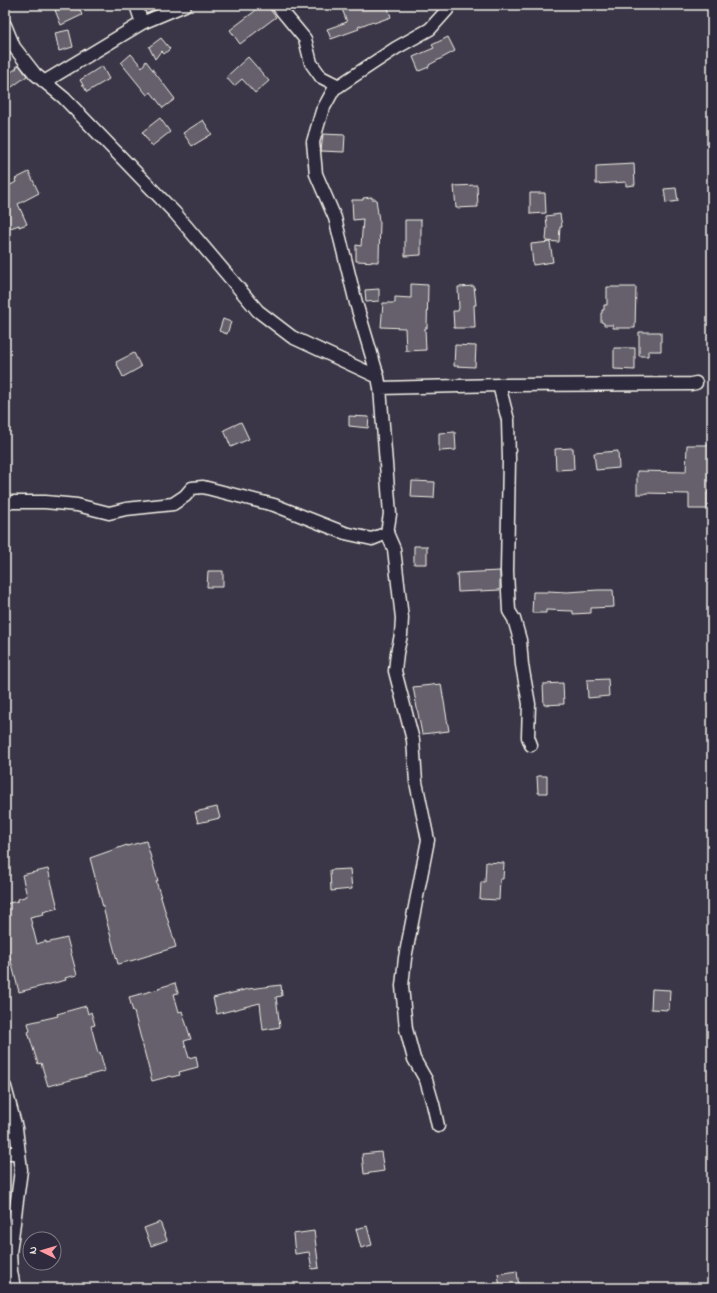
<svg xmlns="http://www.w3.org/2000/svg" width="717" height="1293" viewBox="0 0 717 1293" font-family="'Indie Flower',sans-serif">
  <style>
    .building { fill: #65616c; stroke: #f4f1e8 }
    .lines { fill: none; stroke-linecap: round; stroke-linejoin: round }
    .street-casing { stroke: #f4f1e8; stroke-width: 15 }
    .street { stroke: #2f2a3d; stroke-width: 12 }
  </style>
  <rect width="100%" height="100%" fill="#3b3647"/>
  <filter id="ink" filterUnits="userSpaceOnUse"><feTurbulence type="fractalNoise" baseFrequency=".025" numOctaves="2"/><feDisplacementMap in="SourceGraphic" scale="8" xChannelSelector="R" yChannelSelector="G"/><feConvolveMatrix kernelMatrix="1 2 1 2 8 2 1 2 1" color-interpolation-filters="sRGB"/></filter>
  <g filter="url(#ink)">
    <path class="building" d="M 58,5 L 78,5 L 82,15 L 61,25 L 55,10 L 59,8 Z
      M 251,5 L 266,5 L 276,17 L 240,44 L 230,30 L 255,11 Z
      M 350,5 L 387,5 L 391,17 L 374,23 L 373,21 L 358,27 L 359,29 L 331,39 L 327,29 L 347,22 L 342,9 Z
      M 69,30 L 73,47 L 59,51 L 55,33 Z
      M 448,37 L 455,51 L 429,65 L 429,67 L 419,71 L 413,57 L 434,48 L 432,45 Z
      M 161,38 L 170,49 L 164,54 L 161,51 L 155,59 L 149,47 Z
      M 131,54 L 142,67 L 146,61 L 175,99 L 163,108 L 151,92 L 147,95 L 121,63 Z
      M 248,57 L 269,81 L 255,93 L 242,79 L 234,86 L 226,77 Z
      M 19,65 L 27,76 L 5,92 L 5,76 L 17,68 L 16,67 Z
      M 102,66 L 109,79 L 87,92 L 80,80 Z
      M 160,118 L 170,132 L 152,146 L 142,132 Z
      M 203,120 L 212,134 L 192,146 L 183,133 Z
      M 323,134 L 345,135 L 344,152 L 321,151 Z
      M 634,164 L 635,185 L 626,186 L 626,182 L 596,184 L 596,166 Z
      M 29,172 L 39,193 L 18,204 L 27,224 L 19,227 L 19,225 L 5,230 L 5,188 L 16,182 L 15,179 Z
      M 477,185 L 478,207 L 456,208 L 454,186 Z
      M 676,188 L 678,201 L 666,203 L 664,189 Z
      M 530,193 L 545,193 L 546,213 L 530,214 Z
      M 372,197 L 372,199 L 376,199 L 379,221 L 380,221 L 379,259 L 378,259 L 378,262 L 356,261 L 356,245 L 361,246 L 363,219 L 353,220 L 352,200 L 363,200 L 363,198 Z
      M 560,214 L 562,227 L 560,227 L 559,242 L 546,241 L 547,227 L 546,216 Z
      M 405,220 L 421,220 L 421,255 L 405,256 Z
      M 550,242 L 553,262 L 533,265 L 531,244 Z
      M 411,284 L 428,285 L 427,328 L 425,328 L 426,350 L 406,351 L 405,328 L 381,327 L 383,303 L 395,303 L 395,297 L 411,298 Z
      M 474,286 L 476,305 L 474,305 L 475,328 L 454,328 L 453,311 L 458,311 L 459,308 L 458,287 Z
      M 607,287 L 636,287 L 635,328 L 613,328 L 613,325 L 604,325 L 604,323 L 601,322 L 601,313 L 602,313 L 602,310 L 604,310 L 604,305 L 607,305 Z
      M 379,289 L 379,301 L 366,302 L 365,290 Z
      M 223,319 L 231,322 L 227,334 L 219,331 Z
      M 639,332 L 661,332 L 661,351 L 648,351 L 648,356 L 639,356 Z
      M 455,345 L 476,346 L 475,367 L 454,366 Z
      M 614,348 L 635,348 L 635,370 L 614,369 Z
      M 134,353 L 141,367 L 123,377 L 116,362 Z
      M 349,416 L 369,417 L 368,428 L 349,426 Z
      M 241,422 L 249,439 L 231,447 L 224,430 Z
      M 455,432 L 456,450 L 439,451 L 439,433 Z
      M 687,445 L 711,445 L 712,493 L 707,493 L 707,509 L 689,509 L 689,494 L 645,493 L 645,494 L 637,494 L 637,471 L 686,472 Z
      M 573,448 L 574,469 L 556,470 L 555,449 Z
      M 618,451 L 619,468 L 596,470 L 594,453 Z
      M 412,481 L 435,482 L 434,498 L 411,497 Z
      M 414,546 L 427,546 L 427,564 L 414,564 Z
      M 208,571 L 223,571 L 223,587 L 207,587 Z
      M 500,571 L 500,590 L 458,592 L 457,573 Z
      M 598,590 L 613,590 L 614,607 L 591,608 L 591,613 L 573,614 L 573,611 L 546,610 L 546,613 L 532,613 L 533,592 L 548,592 L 548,591 L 567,592 Z
      M 608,679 L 609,696 L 588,698 L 587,680 Z
      M 563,683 L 564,704 L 544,705 L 543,684 Z
      M 441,684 L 449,731 L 422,734 L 413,687 Z
      M 537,776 L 547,776 L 547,793 L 538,793 Z
      M 217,807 L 220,818 L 198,823 L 195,812 Z
      M 146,841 L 158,881 L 156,881 L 176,947 L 134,960 L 118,964 L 90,858 L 127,845 L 127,846 Z
      M 486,862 L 504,863 L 503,879 L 500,879 L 499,900 L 480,899 L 481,882 L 485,882 Z
      M 48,869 L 58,908 L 43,912 L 44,914 L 30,917 L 37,944 L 46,941 L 46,943 L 67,938 L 77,975 L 65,978 L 66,980 L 19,992 L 5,938 L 5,904 L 18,901 L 18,899 L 27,896 L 22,875 Z
      M 350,869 L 352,889 L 331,891 L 330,870 Z
      M 175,983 L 178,993 L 174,994 L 179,1012 L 182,1011 L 191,1039 L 184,1041 L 189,1058 L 196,1056 L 198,1067 L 179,1072 L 180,1075 L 172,1077 L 171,1076 L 152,1081 L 134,1012 L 133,1012 L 129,997 L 159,989 L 158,988 Z
      M 281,985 L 282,996 L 276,997 L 280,1027 L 263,1030 L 260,1003 L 217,1014 L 213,998 L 248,989 Z
      M 652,989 L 670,990 L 669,1010 L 651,1009 Z
      M 86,1006 L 88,1014 L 91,1012 L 95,1025 L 91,1026 L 98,1053 L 100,1052 L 105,1071 L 48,1086 L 41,1063 L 38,1064 L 28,1032 L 30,1031 L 28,1023 L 58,1016 L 57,1014 Z
      M 381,1152 L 384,1171 L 364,1174 L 362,1154 Z
      M 160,1222 L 167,1240 L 151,1246 L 144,1228 Z
      M 367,1226 L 372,1245 L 361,1248 L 356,1229 Z
      M 314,1231 L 319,1268 L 312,1269 L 309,1252 L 295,1254 L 293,1234 Z
      M 517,1271 L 519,1288 L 500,1288 L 498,1274 Z"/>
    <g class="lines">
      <g class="street-casing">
        <path id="street" d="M 136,5 L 142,23
          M 277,5 L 305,39 L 311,63 L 321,77 L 339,86
          M 5,25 L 14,47 L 35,74 L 64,98 L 175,213 L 258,311 L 292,337 L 378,377 L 380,388 L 499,385
          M 44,82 L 142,23 L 185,5
          M 378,377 L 356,303 L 335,218 L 316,174 L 313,142 L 322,111 L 334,89 L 396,48 L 430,29 L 447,10 L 445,5
          M 5,502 L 45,502 L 77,505 L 109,513 L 126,509 L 173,504 L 185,496 L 192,488 L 203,487 L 274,505 L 345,533 L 372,539 L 387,533 L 390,514 L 380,388
          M 387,533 L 394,549 L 402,618 L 401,635 L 397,653 L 395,671 L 413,740 L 416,782 L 428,840 L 405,958 L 402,986 L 406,1029 L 414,1059 L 426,1080 L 433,1104 L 438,1126
          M 531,745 L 528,737 L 529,704 L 522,665 L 520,640 L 514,619 L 509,611 L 507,571 L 509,459 L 508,420 L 499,385 L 691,384 L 696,383
          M 5,1087 L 16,1128 L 21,1170 L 10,1253 L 11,1271 L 14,1288
          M 5,1153 L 19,1153"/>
      </g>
      <use href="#street" class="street"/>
    </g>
  </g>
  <rect width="717" height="1293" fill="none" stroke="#2f2a3d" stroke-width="20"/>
  <rect x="10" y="10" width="697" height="1273" fill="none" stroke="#f4f1e8" stroke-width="1.5" filter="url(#ink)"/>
  <g transform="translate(42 1251) rotate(275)"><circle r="19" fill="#2f2a3d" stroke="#7e7a81"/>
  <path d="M0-3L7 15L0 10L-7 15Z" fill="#ff9aa2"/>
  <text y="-6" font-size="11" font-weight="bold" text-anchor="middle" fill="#f4f1e8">N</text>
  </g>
</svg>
